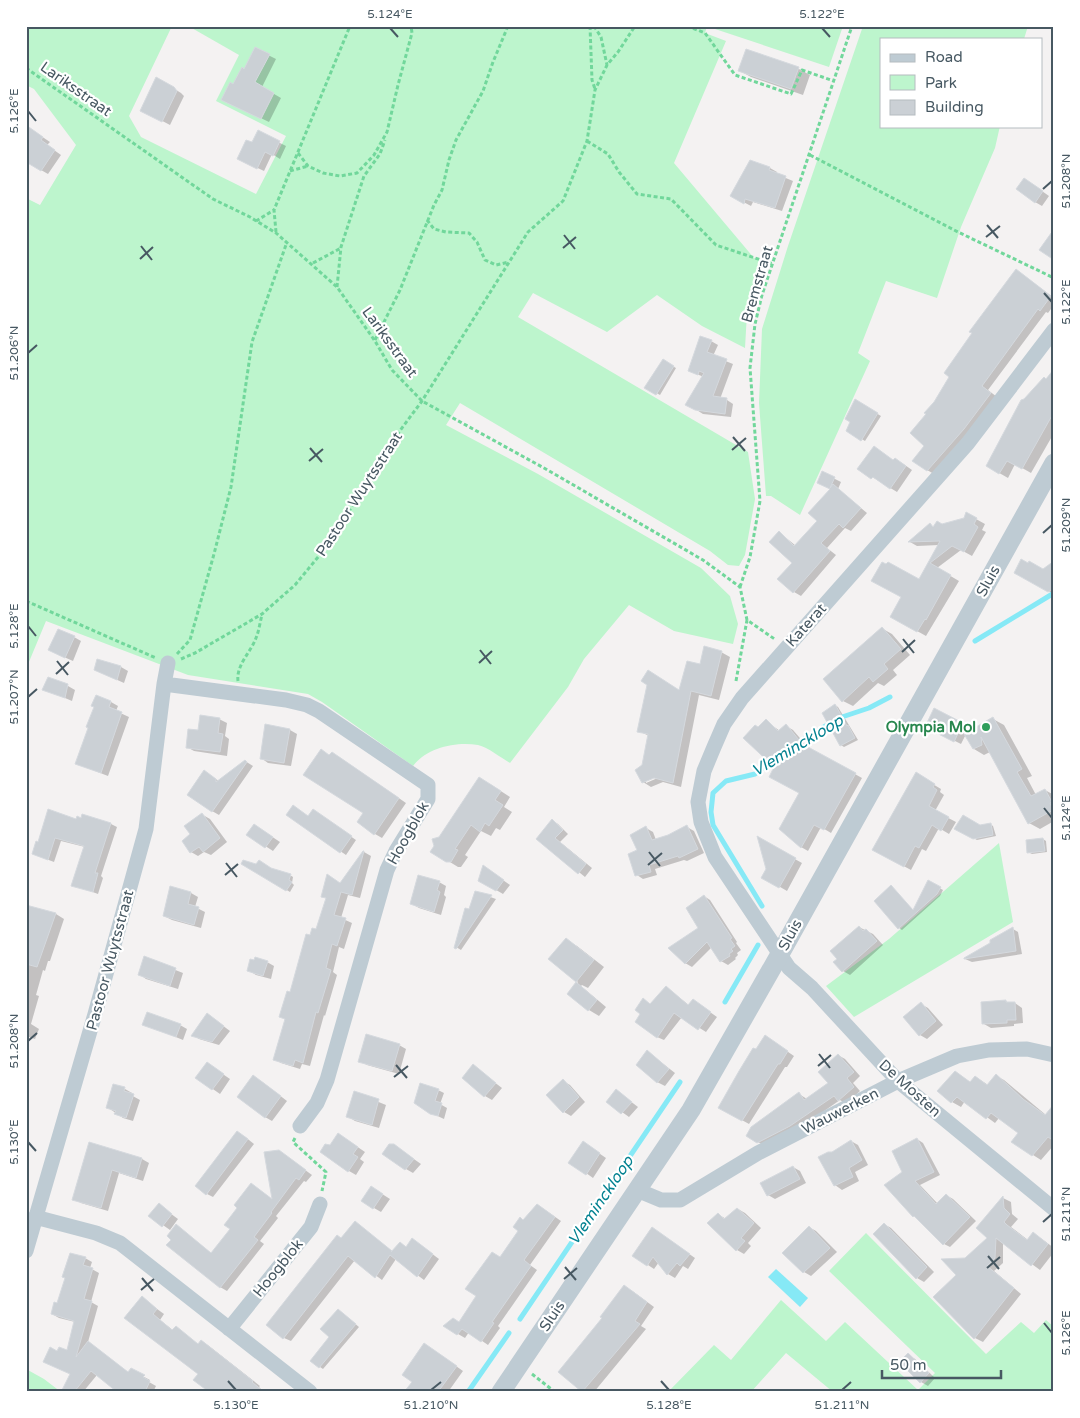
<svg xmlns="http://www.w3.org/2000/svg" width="1080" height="1418" viewBox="0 0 1080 1418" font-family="'Varela Round',sans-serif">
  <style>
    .green { fill: #bdf5cd; fill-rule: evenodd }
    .water { fill: #86e9f6 }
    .shadow { fill: #0003; fill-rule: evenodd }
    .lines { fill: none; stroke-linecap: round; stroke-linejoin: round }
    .stream { stroke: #86e9f6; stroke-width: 5 }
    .building { fill: #cbd0d5; stroke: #d5d9de }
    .path { stroke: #71d79b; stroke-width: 3; stroke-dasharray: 4 2.5; stroke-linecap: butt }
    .minor { stroke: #becbd3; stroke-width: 15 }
    .tertiary { stroke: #becbd3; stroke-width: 19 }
    .ticks { fill: none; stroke: #475862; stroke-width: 2 }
    .leisure-dot { fill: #2e9e5b; stroke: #fff; stroke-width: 2 }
    .labels { text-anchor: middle; stroke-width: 4.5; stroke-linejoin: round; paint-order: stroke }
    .street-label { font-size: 15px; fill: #475862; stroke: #fff }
    .leisure-label { font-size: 15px; font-weight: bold; fill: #27864d; stroke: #fff; text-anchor: end }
    .water-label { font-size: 16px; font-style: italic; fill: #048291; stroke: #fff }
    .neatline { fill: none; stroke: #475862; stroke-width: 2 }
    .ticks-label { font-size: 12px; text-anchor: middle; fill: #475862 }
  </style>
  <rect width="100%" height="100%" fill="#f4f2f2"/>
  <path class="green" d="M 26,26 L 707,26 L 705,33 L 726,41 L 674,163 L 754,258 L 766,262 L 753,292 L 747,313 L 745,348 L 702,326 L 657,295 L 607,332 L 533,293 L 518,317 L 748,452 L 755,499 L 745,555 L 739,566 L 728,565 L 710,551 L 460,403 L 446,425 L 538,474 L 701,568 L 730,596 L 738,624 L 733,644 L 674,631 L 629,605 L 584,659 L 568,687 L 510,763 C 501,758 488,747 478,745 C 456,741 426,748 413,766 L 322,702 L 308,694 L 188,675 L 46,621 L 26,669 L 26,198 L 40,205 L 76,145 L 34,89 L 26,85 ZM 172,26 L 190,27 L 239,55 L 216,101 L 286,136 L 256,194 L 141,137 L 129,116 Z
    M 712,26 L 843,26 L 829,67 L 712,28 Z
    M 863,26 L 1028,26 L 1024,39 L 881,39 L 881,126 L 1000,126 L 995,148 L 961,227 L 937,298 L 886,281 L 858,353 L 870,361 L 800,515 L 771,496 L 766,496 L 759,403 L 762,329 L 788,246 Z
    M 999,843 L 1013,922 L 854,1017 L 826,986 L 889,939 Z
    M 866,1233 L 986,1354 L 1021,1322 L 1034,1333 L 1046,1320 L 1054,1327 L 1054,1392 L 833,1392 L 786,1353 L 751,1392 L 668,1392 L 714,1345 L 731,1360 L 781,1300 L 826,1341 L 845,1322 L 918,1390 L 935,1373 L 829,1271 Z
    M 26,1369 L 44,1379 L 61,1392 L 26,1392 Z"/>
  <path class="water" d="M 776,1269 L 808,1298 L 800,1307 L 768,1277 Z"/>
  <path class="shadow" d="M 256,49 L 276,59 L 262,87 L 281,98 L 269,122 L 230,103 L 234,86 L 245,70 Z
    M 747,51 L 799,69 L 810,75 L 803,95 L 751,77 L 740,71 Z
    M 157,78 L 181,93 L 184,96 L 170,125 L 149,114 Z
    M 32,130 L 50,142 L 47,145 L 61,155 L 48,174 L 41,170 Z
    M 258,132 L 286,146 L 280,159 L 272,154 L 264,171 L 245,162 Z
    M 770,168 L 777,172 L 776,174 L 793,181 L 782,211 L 753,202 L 751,206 L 732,196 Z
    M 1032,184 L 1049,196 L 1042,206 L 1035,202 Z
    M 1023,275 L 1054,298 L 1054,305 L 1048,313 L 1046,312 L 988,390 L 997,397 L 934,474 L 927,470 L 926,446 L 935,403 Z
    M 711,341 L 718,345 L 713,356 L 733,364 L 720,399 L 727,400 L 733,404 L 731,417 L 703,414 L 687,404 L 704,377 L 689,371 Z
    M 663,361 L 676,368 L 660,395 L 646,387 Z
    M 1054,371 L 1054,433 L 1031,473 L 1015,464 L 1008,478 L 987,466 L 1025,400 Z
    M 856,401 L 881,416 L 865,441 L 848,431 Z
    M 894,461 L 902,463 L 912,470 L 897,492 L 859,469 Z
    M 823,473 L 841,482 L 838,489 L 867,513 L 851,531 L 845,528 L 827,548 L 836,555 L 801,596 L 794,592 L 794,562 L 779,532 L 796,546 L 819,521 L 831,489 L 825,486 Z
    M 967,514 L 985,524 L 982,530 L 986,532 L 972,556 L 961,550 L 937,568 L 959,581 L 926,636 L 892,617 L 920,580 L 939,545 L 917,546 L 910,542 L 930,525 L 934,528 L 942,526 L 964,519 Z
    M 1054,561 L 1054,594 L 1015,573 L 1043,570 Z
    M 883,629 L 892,634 L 910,655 L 893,670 L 897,675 L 884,686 L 878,683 L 853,706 L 843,701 Z
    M 74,637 L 81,641 L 73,661 L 57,654 Z
    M 721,652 L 730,657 L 719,700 L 699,695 L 681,787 L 663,782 L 651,787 L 643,782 L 643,766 L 649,736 L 639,731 L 680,692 L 700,666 ZM 659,775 L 660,777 L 646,783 L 646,780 Z
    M 121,667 L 128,671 L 124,683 L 95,670 Z
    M 68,686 L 75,690 L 72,701 L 44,689 Z
    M 111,702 L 118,706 L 116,711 L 129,717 L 108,776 L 77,764 Z
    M 835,705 L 838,707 L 858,740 L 844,747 L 841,745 Z
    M 935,710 L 969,728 L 966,734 L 993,719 L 1004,725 L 1032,776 L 1027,778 L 1036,795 L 1045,790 L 1054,795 L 1054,821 L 1040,829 L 1029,823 L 990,752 L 984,755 L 974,749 L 966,734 L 961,744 L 933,730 Z
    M 219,719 L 227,723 L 225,736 L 229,739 L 227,756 L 194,751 L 187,747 Z
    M 766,721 L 780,731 L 786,726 L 793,730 L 805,744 L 803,745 L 862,778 L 831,833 L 821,827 L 808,851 L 801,847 L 800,792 L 776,767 L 759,728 Z
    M 279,729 L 290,730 L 297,734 L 291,766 L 268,763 L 261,758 Z
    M 330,756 L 339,757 L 406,803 L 382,838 L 375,834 L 365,813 Z
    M 245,761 L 253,766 L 219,815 L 212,811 L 211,776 L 219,781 Z
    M 916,774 L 941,789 L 940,792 L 944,795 L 935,811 L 956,822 L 949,834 L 939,828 L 926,851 L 922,849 L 911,870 L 874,850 Z
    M 490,784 L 510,797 L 504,807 L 512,812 L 500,830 L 496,828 L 491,836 L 481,831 L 465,855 L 468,857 L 461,867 L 458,867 L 432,851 L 439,838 Z
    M 318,814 L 356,840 L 346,855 L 287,815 L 309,817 Z
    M 83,815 L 111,824 L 117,827 L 101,876 L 103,878 L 98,894 L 73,885 L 85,847 L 61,841 L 54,862 L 33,854 L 39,843 L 77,821 L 82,819 Z
    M 203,815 L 210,819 L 227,842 L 211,855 L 204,852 L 198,856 L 191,852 L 192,835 Z
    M 552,820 L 558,824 L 568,834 L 560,842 L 592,868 L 585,877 L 538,839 Z
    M 990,824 L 993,826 L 996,836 L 977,840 L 956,829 Z
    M 687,827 L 694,831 L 704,853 L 687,861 L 684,860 L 655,869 L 657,875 L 643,879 L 637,875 L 639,850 L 646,828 L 653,832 L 656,840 L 668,836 Z
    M 262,830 L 280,842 L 273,851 L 248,835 Z
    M 759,839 L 802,863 L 787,891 L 763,877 L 767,869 Z
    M 1043,839 L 1046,841 L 1047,852 L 1032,854 L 1028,852 Z
    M 364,852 L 371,856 L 360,898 L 348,895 L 341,918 L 352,923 L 344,949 L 339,947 L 333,972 L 337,975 L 325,1016 L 324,1015 L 310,1066 L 302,1064 L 300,1069 L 281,1063 L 274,1059 L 286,1020 L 281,1017 L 311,937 L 317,930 L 341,884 Z
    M 243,864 L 290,875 L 293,877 L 292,883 L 294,885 L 290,892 Z
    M 490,871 L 510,885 L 503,894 L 479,880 Z
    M 439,882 L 446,886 L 444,895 L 446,897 L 441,915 L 419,908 L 412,904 Z
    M 929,882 L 943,890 L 940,896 L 902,930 L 899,928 L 891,887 L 914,911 Z
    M 171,887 L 191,893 L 198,897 L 195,907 L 205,912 L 201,928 L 172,920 L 164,916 Z
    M 476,892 L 496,899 L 461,950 L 456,947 Z
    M 704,896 L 710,900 L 737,942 L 736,943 L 741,950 L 737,953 L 738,955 L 735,958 L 736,959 L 728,965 L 721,961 L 712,947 L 692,967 L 685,963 L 700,929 Z
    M 26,906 L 56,914 L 64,919 L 50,961 L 48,961 L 45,971 L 43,970 L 36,995 L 39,996 L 31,1024 L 39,1029 L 35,1039 L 26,1036 Z
    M 859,927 L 873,934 L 883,945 L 850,975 L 843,971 L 838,959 Z
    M 1013,929 L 1018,932 L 1022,954 L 972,962 L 965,959 L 991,944 Z
    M 566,940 L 577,946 L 604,967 L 588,988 L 582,985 L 581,986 L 606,1007 L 599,1016 L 589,1010 L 568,993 L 578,982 L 550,959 Z
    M 145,958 L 183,973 L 178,989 L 146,979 L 139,974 Z
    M 267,962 L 274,966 L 271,979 L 256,975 L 248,970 Z
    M 666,987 L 690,1006 L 700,1005 L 717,1017 L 706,1032 L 682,1017 L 664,1040 L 657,1037 L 651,1005 Z
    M 1006,1001 L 1010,1004 L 1015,1003 L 1022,1008 L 1023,1023 L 1014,1024 L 1014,1026 L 991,1028 L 984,1024 Z
    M 921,1004 L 928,1008 L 943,1025 L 927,1039 L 920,1035 Z
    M 214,1019 L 230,1031 L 219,1045 L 199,1039 L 193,1035 Z
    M 144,1024 L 180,1025 L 187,1029 L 183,1040 Z
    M 772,1041 L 794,1056 L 787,1067 L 785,1067 L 749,1124 L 720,1108 L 756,1051 Z
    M 399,1045 L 406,1049 L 399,1074 L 367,1065 L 360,1061 Z
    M 648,1052 L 675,1073 L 665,1086 L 657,1082 Z
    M 838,1055 L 845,1059 L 860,1076 L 853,1083 L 860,1091 L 846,1104 L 840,1100 L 797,1130 L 765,1146 L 758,1142 L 799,1094 L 807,1099 L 829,1083 Z
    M 473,1066 L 502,1088 L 492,1100 L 485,1096 Z
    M 214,1068 L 230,1079 L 220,1094 L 197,1078 Z
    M 956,1072 L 971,1083 L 976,1077 L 988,1085 L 996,1076 L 1004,1080 L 1046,1115 L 1054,1106 L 1054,1145 L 1041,1160 L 1033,1155 L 1019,1133 L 999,1118 L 995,1123 L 965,1101 L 961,1107 L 952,1102 L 938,1091 Z
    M 261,1081 L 287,1101 L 272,1121 L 265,1117 Z
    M 563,1081 L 570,1085 L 585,1102 L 571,1116 L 564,1112 Z
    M 114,1085 L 125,1089 L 132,1093 L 131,1095 L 140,1100 L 133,1121 L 123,1118 L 107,1107 Z
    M 438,1090 L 444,1093 L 440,1104 L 447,1108 L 444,1119 L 431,1113 Z
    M 617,1091 L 638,1107 L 629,1117 L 608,1102 Z
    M 354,1092 L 386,1105 L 379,1128 L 355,1121 L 347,1116 Z
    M 244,1136 L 254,1144 L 213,1197 L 207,1194 Z
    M 346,1139 L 365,1152 L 360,1159 L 364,1162 L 356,1175 L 349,1171 L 331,1146 Z
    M 917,1139 L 923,1143 L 940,1175 L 920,1185 L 938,1204 L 946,1195 L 953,1199 L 976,1221 L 950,1247 L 944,1244 L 904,1172 Z
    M 851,1141 L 858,1145 L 868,1165 L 855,1172 L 859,1181 L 842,1190 L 835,1185 L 833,1153 Z
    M 90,1143 L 142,1159 L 149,1163 L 143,1181 L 119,1173 L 108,1211 L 81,1203 L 74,1199 Z
    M 590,1147 L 606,1158 L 593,1178 L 586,1173 Z
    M 401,1150 L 421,1164 L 413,1173 L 406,1169 Z
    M 279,1151 L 312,1175 L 306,1182 L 304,1181 L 276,1216 L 278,1218 L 260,1241 L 264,1244 L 227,1291 L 220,1287 L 173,1239 L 177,1226 L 212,1254 L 232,1229 L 239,1208 L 251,1184 L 273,1200 Z
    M 793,1167 L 800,1171 L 806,1183 L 775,1199 L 768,1195 Z
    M 379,1192 L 390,1199 L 381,1212 L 374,1208 Z
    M 1003,1198 L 1011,1202 L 1012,1214 L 1018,1219 L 1011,1227 L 1028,1240 L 1033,1234 L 1042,1239 L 1054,1248 L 1054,1252 L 1040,1270 L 1003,1243 L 1003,1263 L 994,1271 L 1021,1294 L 983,1342 L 975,1338 L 958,1275 L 966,1260 L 989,1238 Z
    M 159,1205 L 178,1219 L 170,1230 L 150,1216 Z
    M 538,1205 L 561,1221 L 530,1265 L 537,1270 L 498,1326 L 500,1328 L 488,1345 L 469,1332 L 465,1338 L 458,1334 L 445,1325 L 459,1323 L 520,1231 L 524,1221 Z
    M 738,1209 L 745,1213 L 761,1228 L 748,1243 L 751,1246 L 744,1254 L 737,1250 L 718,1214 L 726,1219 Z
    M 884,1224 L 891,1228 L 934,1272 L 924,1282 L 917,1278 Z
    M 361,1227 L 393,1252 L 401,1244 L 407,1247 L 419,1244 L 439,1259 L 424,1280 L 396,1259 L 382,1280 L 355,1260 L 291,1341 L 284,1338 L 341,1239 Z
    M 809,1227 L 816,1231 L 837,1252 L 811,1276 L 804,1272 Z
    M 659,1233 L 695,1258 L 688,1269 L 683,1266 L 675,1278 L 668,1274 L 659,1262 L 654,1269 L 648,1265 Z
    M 85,1258 L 92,1262 L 90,1268 L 99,1273 L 91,1302 L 98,1306 L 88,1342 L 129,1373 L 131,1370 L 150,1380 L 149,1382 L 156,1386 L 153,1392 L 119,1392 L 97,1375 L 83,1392 L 63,1392 L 71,1374 L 58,1352 L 68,1352 L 75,1322 L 59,1318 L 52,1314 Z
    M 631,1290 L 654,1307 L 641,1326 L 646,1329 L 594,1392 L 585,1392 L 559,1372 Z
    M 142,1298 L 164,1314 L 160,1320 L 174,1331 L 199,1345 L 202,1341 L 209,1346 L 260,1386 L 259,1387 L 264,1392 L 221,1392 L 126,1317 Z
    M 341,1312 L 359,1327 L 323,1369 L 320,1367 Z
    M 432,1349 L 463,1371 L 448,1392 L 406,1392 Z
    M 908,1355 L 915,1359 L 935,1378 L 928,1386 L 921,1382 Z"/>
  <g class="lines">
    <path class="stream" d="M 975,641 L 1054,593
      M 794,745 L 839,718 L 869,708 L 890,697
      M 762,906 L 713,825 L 711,812 L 713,793 L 726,781 L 755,774 L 775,759
      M 725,1002 L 758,945
      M 520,1319 L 680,1082
      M 468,1392 L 509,1333"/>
  </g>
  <path class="building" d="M 255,47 L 270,54 L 255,82 L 274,93 L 261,119 L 221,100 L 230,82 L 233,84 L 242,67 L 244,69 Z
    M 746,49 L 799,67 L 791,89 L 738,71 Z
    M 156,77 L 174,87 L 177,91 L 162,122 L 140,111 Z
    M 26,125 L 43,137 L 41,140 L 55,150 L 41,171 L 26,162 Z
    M 258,130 L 280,141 L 273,156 L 265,152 L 257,169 L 237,159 L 246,140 L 252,142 Z
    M 750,160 L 770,167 L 769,170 L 786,176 L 775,208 L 745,199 L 744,204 L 730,196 Z
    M 1024,178 L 1043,191 L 1035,203 L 1016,189 Z
    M 1054,229 L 1054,260 L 1039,250 Z
    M 1016,269 L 1051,296 L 1040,311 L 1038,309 L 982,386 L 991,393 L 964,429 L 927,471 L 912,461 L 924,446 L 910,433 L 926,414 L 924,413 L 934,402 L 949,377 L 944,373 L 972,333 L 969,332 Z
    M 700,336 L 712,340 L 707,352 L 727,359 L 713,396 L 727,398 L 725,414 L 695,410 L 685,405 L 704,373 L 699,371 L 698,375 L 688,371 Z
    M 663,359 L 674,366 L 656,395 L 644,388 Z
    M 1054,369 L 1054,412 L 1022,469 L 1007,461 L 999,474 L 986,466 L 1021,400 L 1024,399 L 1044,377 L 1046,379 Z
    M 855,399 L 878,413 L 861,441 L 846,431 L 850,422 L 845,419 Z
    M 874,446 L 893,460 L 895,458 L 906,466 L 890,489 L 873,477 L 871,479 L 857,469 Z
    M 822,471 L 835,477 L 830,488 L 833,484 L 861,508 L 843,528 L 839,524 L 821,543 L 830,551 L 793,593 L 777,579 L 792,563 L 769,542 L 779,531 L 794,546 L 817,521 L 808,513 L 830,489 L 817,483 Z
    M 966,512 L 977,518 L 974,524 L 978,527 L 964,552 L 952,546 L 930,563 L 951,575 L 926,620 L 925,619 L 917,632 L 890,617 L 901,597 L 871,581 L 882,562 L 886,564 L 888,562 L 919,579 L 940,541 L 908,542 L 930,523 L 933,527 L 937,521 L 942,524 L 964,518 Z
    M 1021,559 L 1028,563 L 1029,561 L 1043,569 L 1054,561 L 1054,588 L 1048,592 L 1014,573 Z
    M 882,627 L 901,649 L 884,664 L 888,669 L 873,682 L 869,677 L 842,702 L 823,679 Z
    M 58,629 L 75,636 L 65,658 L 48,650 Z
    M 704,646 L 722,651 L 711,696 L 691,691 L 673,783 L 654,778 L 642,783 L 635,770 L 642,765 L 648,734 L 637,732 L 647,685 L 641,681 L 648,670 L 679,690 L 687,661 L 700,664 Z
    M 97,659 L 121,666 L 117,680 L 94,670 Z
    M 48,677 L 68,684 L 65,698 L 42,690 Z
    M 96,695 L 111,701 L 109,707 L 122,712 L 101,773 L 75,764 L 88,728 L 86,727 L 94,707 L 91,706 Z
    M 835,704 L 847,726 L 848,725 L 855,738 L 840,746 L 822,713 Z
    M 934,708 L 963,723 L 954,742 L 925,727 Z
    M 200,715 L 220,718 L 218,733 L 223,734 L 220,752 L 186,748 L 188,729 L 198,730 Z
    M 993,717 L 1022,769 L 1017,772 L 1031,796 L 1045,789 L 1052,802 L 1050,803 L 1053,810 L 1028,824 L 981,737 L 982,745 L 973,749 L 964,734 Z
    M 766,719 L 778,731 L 786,724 L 799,740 L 797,741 L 856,773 L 824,830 L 814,825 L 801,848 L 779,829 L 799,793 L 769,777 L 774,767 L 743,738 L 755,725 L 758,727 Z
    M 265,724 L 290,729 L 284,763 L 260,759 Z
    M 321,749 L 329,755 L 332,752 L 399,798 L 374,835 L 357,822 L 363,813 L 303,775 Z
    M 245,760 L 247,762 L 212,812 L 187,795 L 204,770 L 216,779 L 216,782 Z
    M 916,772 L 935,784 L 933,787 L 937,790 L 929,806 L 949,817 L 941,831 L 932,825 L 919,848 L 915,846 L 904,867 L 872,850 Z
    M 479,777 L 501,791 L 495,800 L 503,805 L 489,826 L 485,823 L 480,832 L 471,825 L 455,849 L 458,850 L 451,862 L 446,862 L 430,852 L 434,846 L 432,839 L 439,837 Z
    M 293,805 L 308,816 L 313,809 L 352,836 L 340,853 L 286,815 Z
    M 48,809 L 76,819 L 77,816 L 81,818 L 82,814 L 111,823 L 95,873 L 98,873 L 93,892 L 71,886 L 84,846 L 55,838 L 48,860 L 32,854 L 36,841 L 38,842 Z
    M 202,813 L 220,838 L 203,852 L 199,847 L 190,853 L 182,841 L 190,834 L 184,826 Z
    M 963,815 L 980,825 L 991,823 L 993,835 L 973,839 L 954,829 Z
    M 552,819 L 563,830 L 555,838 L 586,864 L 578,874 L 536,839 Z
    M 254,824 L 273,837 L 265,848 L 246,835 Z
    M 687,825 L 698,849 L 679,858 L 678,856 L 649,865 L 651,872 L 635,876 L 628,854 L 637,850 L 630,835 L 646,826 L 652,840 L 668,835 Z
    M 757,836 L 796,858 L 779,888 L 761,878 L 766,869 Z
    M 1043,838 L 1045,851 L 1027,853 L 1026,840 Z
    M 363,851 L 364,851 L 352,895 L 341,892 L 334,915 L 346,918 L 337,946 L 332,944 L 326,968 L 331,970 L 318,1013 L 316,1012 L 303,1063 L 295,1060 L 293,1066 L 273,1060 L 285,1019 L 279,1017 L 287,991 L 290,992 L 306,934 L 310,935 L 312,928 L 316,929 L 326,898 L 321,897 L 327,874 L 340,883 Z
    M 243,860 L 256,864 L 259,860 L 271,868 L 291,874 L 289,880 L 292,882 L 286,891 L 241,864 Z
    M 483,865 L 504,880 L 496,891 L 478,881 Z
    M 418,875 L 440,881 L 437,890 L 440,892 L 434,912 L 410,904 Z
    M 928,880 L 941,887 L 937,894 L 898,929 L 874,901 L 891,885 L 913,910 Z
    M 170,886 L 191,892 L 188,904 L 199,907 L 194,925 L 163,916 Z
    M 475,891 L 492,895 L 456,949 L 454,948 L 465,908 L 469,909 Z
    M 704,895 L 732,938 L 730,939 L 735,946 L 731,949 L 733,951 L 729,954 L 730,956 L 720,962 L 707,942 L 685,964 L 668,948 L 698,928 L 686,908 Z
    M 26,905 L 56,913 L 37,967 L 26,964 Z
    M 859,926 L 863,931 L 866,929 L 877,941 L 842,972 L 833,962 L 837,959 L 830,951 Z
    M 1013,927 L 1016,951 L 964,959 L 964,958 L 990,943 L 990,940 Z
    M 566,938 L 594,960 L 576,982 L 548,959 Z
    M 144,956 L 176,968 L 170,986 L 138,975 Z
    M 255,957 L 268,961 L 263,976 L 247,971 L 250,959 L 254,960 Z
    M 576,982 L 597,1000 L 588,1011 L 567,994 Z
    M 666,986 L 688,1005 L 693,999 L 711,1012 L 698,1030 L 674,1013 L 657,1038 L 635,1022 L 640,1014 L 635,1010 L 643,998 L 650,1004 Z
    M 1006,1000 L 1006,1002 L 1015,1002 L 1016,1020 L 1007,1020 L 1007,1023 L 982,1024 L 981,1002 Z
    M 921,1002 L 936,1021 L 919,1036 L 903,1017 Z
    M 147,1012 L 181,1024 L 176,1037 L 142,1025 Z
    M 207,1013 L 224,1026 L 212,1042 L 191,1036 Z
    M 366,1034 L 400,1044 L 392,1071 L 358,1062 Z
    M 765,1035 L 788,1051 L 780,1064 L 778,1064 L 742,1121 L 718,1108 L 739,1071 L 753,1048 L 756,1049 Z
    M 647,1050 L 669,1069 L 657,1083 L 636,1065 Z
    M 838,1054 L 854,1072 L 847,1078 L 854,1087 L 838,1101 L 834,1096 L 790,1126 L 757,1143 L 746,1136 L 751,1127 L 799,1092 L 804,1100 L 828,1083 L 818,1072 Z
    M 207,1062 L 224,1074 L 212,1090 L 195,1078 Z
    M 473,1064 L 496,1083 L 484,1097 L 462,1078 Z
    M 955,1071 L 970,1082 L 975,1076 L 987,1085 L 996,1074 L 1023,1099 L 1045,1115 L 1054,1104 L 1054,1141 L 1048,1137 L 1032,1156 L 1011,1142 L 1018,1133 L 991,1113 L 986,1119 L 957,1097 L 951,1103 L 937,1091 Z
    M 253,1075 L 281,1096 L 265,1118 L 237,1097 Z
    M 563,1079 L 579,1097 L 563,1113 L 546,1095 Z
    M 420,1083 L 439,1089 L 435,1101 L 442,1103 L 438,1116 L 430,1114 L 414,1103 Z
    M 113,1084 L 125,1087 L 124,1091 L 134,1094 L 126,1118 L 114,1114 L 116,1111 L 106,1108 Z
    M 616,1089 L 632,1102 L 621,1114 L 606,1102 Z
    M 354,1091 L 379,1099 L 372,1125 L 346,1117 Z
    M 237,1131 L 248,1139 L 206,1195 L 195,1186 Z
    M 338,1133 L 358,1147 L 353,1154 L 358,1157 L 348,1172 L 320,1152 L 325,1144 L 330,1145 Z
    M 917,1138 L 934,1172 L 915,1181 L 936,1204 L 946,1194 L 970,1217 L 943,1245 L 914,1216 L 913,1217 L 884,1185 L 902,1172 L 892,1151 Z
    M 851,1140 L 862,1160 L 849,1168 L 853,1177 L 834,1186 L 818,1157 L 828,1152 L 832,1152 Z
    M 583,1141 L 600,1153 L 586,1175 L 568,1163 Z
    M 89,1142 L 142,1158 L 136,1178 L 112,1170 L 101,1208 L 72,1200 Z
    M 389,1144 L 394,1144 L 414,1159 L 405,1170 L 382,1154 Z
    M 279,1150 L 306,1170 L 299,1180 L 296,1178 L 271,1212 L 272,1213 L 254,1237 L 258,1240 L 220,1288 L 166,1245 L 171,1240 L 167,1236 L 176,1224 L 211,1253 L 230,1229 L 224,1225 L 237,1208 L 234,1205 L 251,1183 L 272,1199 L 264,1152 Z
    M 793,1166 L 800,1179 L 767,1196 L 760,1183 Z
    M 371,1186 L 383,1194 L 373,1209 L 361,1201 Z
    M 1003,1196 L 1004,1208 L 1010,1214 L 1004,1222 L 1007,1225 L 1027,1240 L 1033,1232 L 1048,1244 L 1031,1266 L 996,1238 L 995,1258 L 987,1266 L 1014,1288 L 974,1339 L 933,1297 L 956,1275 L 941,1259 L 965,1258 L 987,1238 L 976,1228 Z
    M 159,1203 L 172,1214 L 162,1227 L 148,1216 Z
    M 537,1204 L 555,1217 L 524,1260 L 531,1266 L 492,1322 L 494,1323 L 481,1342 L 462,1329 L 457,1335 L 443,1326 L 453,1318 L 459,1322 L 476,1296 L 465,1289 L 492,1252 L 500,1257 L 518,1231 L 513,1227 L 520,1217 L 523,1220 Z
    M 737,1208 L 754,1223 L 741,1238 L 745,1241 L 736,1251 L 707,1223 L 718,1213 L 724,1219 Z
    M 355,1221 L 392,1251 L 391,1252 L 400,1242 L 406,1247 L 412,1238 L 433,1254 L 417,1277 L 390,1255 L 375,1278 L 348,1256 L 283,1339 L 266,1325 L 337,1235 L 341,1238 Z
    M 884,1223 L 927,1267 L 916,1279 L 873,1234 Z
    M 809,1226 L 830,1248 L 803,1273 L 782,1253 Z
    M 652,1227 L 690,1254 L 680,1266 L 677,1263 L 667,1275 L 653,1257 L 647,1266 L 632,1256 Z
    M 70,1253 L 86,1257 L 83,1265 L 93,1268 L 84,1299 L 92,1301 L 76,1357 L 88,1341 L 128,1372 L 131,1368 L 145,1375 L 143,1377 L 150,1381 L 145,1392 L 117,1392 L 91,1371 L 74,1392 L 61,1392 L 70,1374 L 43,1362 L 50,1347 L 57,1351 L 59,1347 L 67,1350 L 74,1321 L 51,1314 L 54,1302 L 57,1303 L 65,1278 L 62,1277 Z
    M 624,1285 L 647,1302 L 635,1321 L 640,1324 L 582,1392 L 558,1372 L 602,1318 L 600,1317 Z
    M 142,1296 L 157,1309 L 153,1314 L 172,1330 L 176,1326 L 198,1344 L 201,1340 L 253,1381 L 252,1382 L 264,1392 L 209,1392 L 193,1380 L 198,1374 L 124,1318 Z
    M 338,1309 L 356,1324 L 319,1368 L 310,1361 L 329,1337 L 320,1329 Z
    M 424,1343 L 457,1366 L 438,1392 L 404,1392 L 412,1382 L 402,1375 Z
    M 908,1353 L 929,1373 L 920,1383 L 899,1362 Z"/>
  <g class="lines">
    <path class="path" d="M 590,26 L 592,80 L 595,89
      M 594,26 L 601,37 L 607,65
      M 687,26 L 705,33 L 735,75 L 791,94 L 802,70 L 834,81
      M 26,68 L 213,199 L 250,217 L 276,233 L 337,287 L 375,341 L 392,370 L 422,401 L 544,468 L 703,560 L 740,587 L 747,620 L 776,640
      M 587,141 L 608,154 L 619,172 L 637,194 L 671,199 L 716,245 L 773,264
      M 298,153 L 308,166 L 323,173 L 340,176 L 357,173 L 374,155 L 387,132 L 398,85 L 412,33 L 411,26
      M 810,155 L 958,232 L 1054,278
      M 290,171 L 308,166
      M 427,220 L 434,229 L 446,232 L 469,233 L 477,242 L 485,260 L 496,265 L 509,262
      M 256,221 L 274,210
      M 276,232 L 274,210 L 350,26
      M 313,263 L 341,248
      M 337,287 L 341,247 L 364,176 L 380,154 L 385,140
      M 375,340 L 400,290 L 434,205 L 442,190 L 449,160 L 456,140 L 483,91 L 493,62 L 508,26
      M 740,587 L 750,557 L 760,501 L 750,368 L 755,324 L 762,295 L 852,26
      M 26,601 L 156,658
      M 177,654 L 190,640 L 214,554 L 231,487 L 252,342 L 287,242
      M 181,659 L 195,653 L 262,614 L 295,585 L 328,545 L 393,440 L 422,401 L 528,232 L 563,201 L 587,141 L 595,90 L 607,65 L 618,52 L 635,26
      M 238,681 C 236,665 251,652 256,638 C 259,631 260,622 262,615
      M 736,681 L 747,620
      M 295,1138 L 293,1142 L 326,1172 L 322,1191
      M 532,1374 L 555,1392"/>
    <path class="minor" d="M 1054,330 L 968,443 L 742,698 L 724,724 L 714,747 L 704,771 L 698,802 L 701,822 L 715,857 L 789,968 L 812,988 L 898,1081 L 1054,1209
      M 164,684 L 286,700 L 307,705 L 319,711 L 428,785 L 428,799 L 396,851 L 387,870 L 327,1080 L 317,1103 L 300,1126
      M 637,1190 L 661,1200 L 680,1200 L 758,1153 L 898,1081 L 957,1056 L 989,1050 L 1027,1049 L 1054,1055
      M 35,1217 L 96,1233 L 120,1243 L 310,1392
      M 26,1251 L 95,1014 L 146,829 L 164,684 L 168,663
      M 229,1329 L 311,1227 L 320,1204"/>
    <path class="tertiary" d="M 501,1392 L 691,1110 L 780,954 L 1054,463"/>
  </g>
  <path class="ticks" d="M 390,28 L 398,37M 822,28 L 830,37M 28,111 L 36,121M 1043,189 L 1052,181M 987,225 L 998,238M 564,235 L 575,249M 986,237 L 1000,226M 141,246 L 152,260M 563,248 L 576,237M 140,259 L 153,247M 1044,293 L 1052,302M 28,353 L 37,345M 733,437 L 745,451M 310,448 L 322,462M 732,450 L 746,438M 309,461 L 323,449M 1043,533 L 1052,525M 28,626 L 36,636M 903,639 L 914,653M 480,650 L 491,664M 902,652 L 915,640M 57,661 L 68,675M 479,663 L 492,651M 56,674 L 69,662M 28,697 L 37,689M 1044,808 L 1052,818M 649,852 L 660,866M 226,863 L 237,877M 648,865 L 662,853M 225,875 L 238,864M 28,1041 L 37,1033M 819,1054 L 830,1068M 396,1065 L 407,1078M 818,1066 L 831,1055M 394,1077 L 408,1066M 28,1142 L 36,1151M 1043,1222 L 1052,1214M 988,1256 L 999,1269M 565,1267 L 576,1280M 987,1268 L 1000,1257M 142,1278 L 153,1291M 564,1279 L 577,1268M 141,1290 L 154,1279M 1044,1323 L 1052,1333M 228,1381 L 236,1390M 661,1381 L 669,1390M 431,1390 L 441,1382M 842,1390 L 851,1382"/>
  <circle class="leisure-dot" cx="986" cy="727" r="5"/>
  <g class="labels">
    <g class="street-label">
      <text transform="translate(76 89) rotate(35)" y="5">Lariksstraat</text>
      <text transform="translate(757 284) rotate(-74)" y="5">Bremstraat</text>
      <text transform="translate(390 342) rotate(54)" y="5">Lariksstraat</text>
      <text transform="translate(359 494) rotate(-57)" y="5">Pastoor Wuytsstraat</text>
      <text transform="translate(988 581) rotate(-61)" y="5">Sluis</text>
      <text transform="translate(806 625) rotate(-48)" y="5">Katerat</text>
      <text transform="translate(408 833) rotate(-61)" y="5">Hoogblok</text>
      <text transform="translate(790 935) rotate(-61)" y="5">Sluis</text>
      <text transform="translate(110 960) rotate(-75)" y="5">Pastoor Wuytsstraat</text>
      <text transform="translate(910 1088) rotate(42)" y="5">De Mosten</text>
      <text transform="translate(840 1111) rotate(-27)" y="5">Wauwerken</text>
      <text transform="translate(278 1268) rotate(-51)" y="5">Hoogblok</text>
      <text transform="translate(552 1316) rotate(-56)" y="5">Sluis</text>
    </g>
    <g class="leisure-label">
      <text x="976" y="732">Olympia Mol</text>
    </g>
    <g class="water-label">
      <text transform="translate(797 745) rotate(-31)" y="6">Vleminckloop</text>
      <text transform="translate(600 1200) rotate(-56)" y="6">Vleminckloop</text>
    </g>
  </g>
  <rect width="1080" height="1418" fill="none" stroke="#ffffff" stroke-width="55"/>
  <rect x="880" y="38" width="162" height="90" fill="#ffffff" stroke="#b5bcc0"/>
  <rect x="890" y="54" width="25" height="8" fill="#becbd3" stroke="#b5bcc0"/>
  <text x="925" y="62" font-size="15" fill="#475862">Road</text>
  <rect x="890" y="75" width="25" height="15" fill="#bdf5cd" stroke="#b5bcc0"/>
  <text x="925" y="88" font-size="15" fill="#475862">Park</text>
  <rect x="890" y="100" width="25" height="15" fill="#cbd0d5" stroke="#b5bcc0"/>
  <text x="925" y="112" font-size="15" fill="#475862">Building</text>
  <path d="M882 1370v8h119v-8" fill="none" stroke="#475862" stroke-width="2.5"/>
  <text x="890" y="1370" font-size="15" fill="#475862" stroke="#ffffff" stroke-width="4" paint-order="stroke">50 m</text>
  <rect x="28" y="28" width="1024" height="1362" class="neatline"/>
  <g class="ticks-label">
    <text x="390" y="18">5.124°E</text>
    <text x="822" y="18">5.122°E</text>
    <text transform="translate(14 111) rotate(-90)" y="4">5.126°E</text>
    <text transform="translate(1066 181) rotate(-90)" y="4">51.208°N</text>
    <text transform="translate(1066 302) rotate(-90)" y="4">5.122°E</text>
    <text transform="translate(14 353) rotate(-90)" y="4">51.206°N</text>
    <text transform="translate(1066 525) rotate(-90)" y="4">51.209°N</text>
    <text transform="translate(14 626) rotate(-90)" y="4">5.128°E</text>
    <text transform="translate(14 697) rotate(-90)" y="4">51.207°N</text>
    <text transform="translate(1066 818) rotate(-90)" y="4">5.124°E</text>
    <text transform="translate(14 1041) rotate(-90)" y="4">51.208°N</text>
    <text transform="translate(14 1142) rotate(-90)" y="4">5.130°E</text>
    <text transform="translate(1066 1214) rotate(-90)" y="4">51.211°N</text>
    <text transform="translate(1066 1333) rotate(-90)" y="4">5.126°E</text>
    <text x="236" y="1409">5.130°E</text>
    <text x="431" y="1409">51.210°N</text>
    <text x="669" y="1409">5.128°E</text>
    <text x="842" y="1409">51.211°N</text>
  </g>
</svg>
